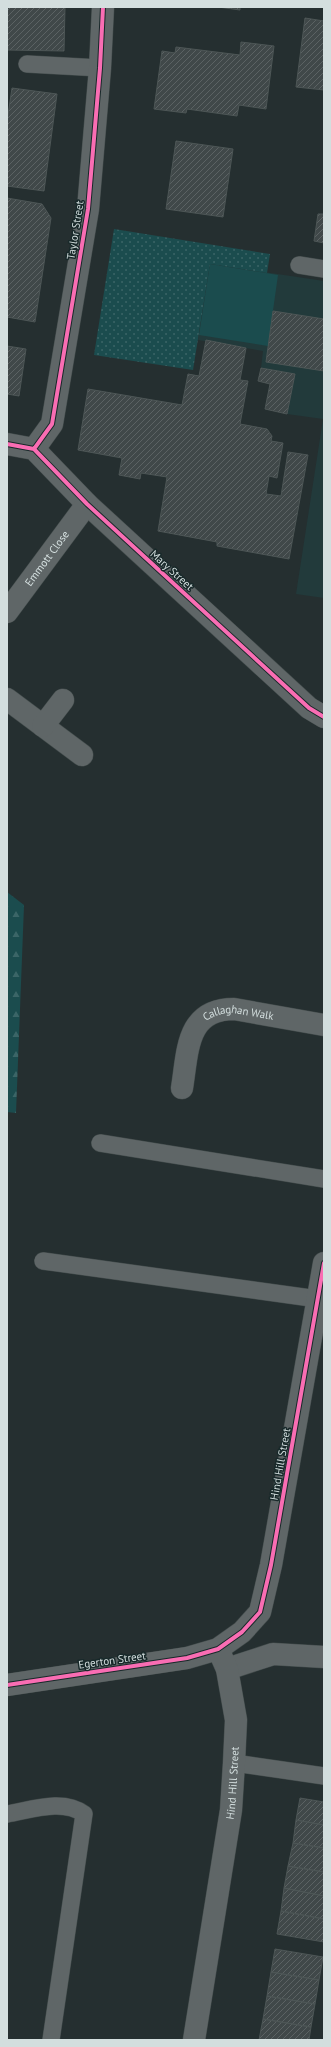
<svg xmlns="http://www.w3.org/2000/svg" width="331" height="2047" viewBox="0 0 331 2047" font-family="'PT Sans',sans-serif">
  <style>
    .built { fill: #223a3b }
    .grass { fill: url(#grass-dots) }
    .forest { fill: url(#forest-firs) }
    .park { fill: #1b4c4e }
    .building { fill: url(#building-hatch); stroke: #4d5656 }
    .lines { fill: none; stroke-linecap: round; stroke-linejoin: round }
    .lane-casing { stroke: #424b4b; stroke-width: 18 }
    .street-casing { stroke: #424b4b; stroke-width: 23 }
    .lane { stroke: #5f6667; stroke-width: 17 }
    .street { stroke: #5f6667; stroke-width: 22 }
    .cycleway-casing { stroke: #18292a; stroke-width: 6 }
    .cycleway { stroke: #f96db3; stroke-width: 4 }
    .labels { text-anchor: middle; stroke-width: 3; stroke-linejoin: round; paint-order: stroke }
    .street-label { font-size: 11px; fill: #d3dede; stroke: #18292a }
  </style>
  <defs>
    <pattern id="grass-dots" width="8" height="8" patternUnits="userSpaceOnUse"><rect width="8" height="8" fill="#1b4c4e"/><path d="M2 2h.1M6 6h.1" fill="none" stroke="#3b6567" stroke-width="1.8" stroke-linecap="round"/></pattern>
    <pattern id="forest-firs" width="22" height="20" patternUnits="userSpaceOnUse"><rect width="22" height="20" fill="#1b4c4e"/><path d="M5 1l3.5 6h-7zM16 11l3.5 6h-7z" fill="#3b6567"/></pattern>
    <pattern id="building-hatch" width="6" height="6" patternUnits="userSpaceOnUse"><rect width="6" height="6" fill="#404849"/><path d="M-1 1l2-2M0 6l6-6M5 7l2-2" fill="none" stroke="#5b6263"/></pattern>
  </defs>
  <rect width="100%" height="100%" fill="#252f30"/>
  <path class="built" d="M 210,264 L 324,281 L 324,598 L 296,594 L 323,419 L 287,414 L 295,374 L 261,368 L 263,351 L 198,340 Z"/>
  <path class="grass" d="M 114,229 L 270,254 L 267,273 L 210,264 L 193,370 L 94,355 Z"/>
  <path class="forest" d="M 7,892 L 24,905 L 16,1113 L 7,1112 Z"/>
  <path class="park" d="M 210,264 L 278,275 L 268,346 L 199,335 Z"/>
  <path class="building" d="M 7,7 L 65,7 L 64,51 L 7,50 Z
    M 218,7 L 240,7 L 240,10 Z
    M 305,18 L 324,21 L 324,90 L 296,87 Z
    M 241,42 L 274,46 L 266,109 L 239,105 L 237,116 L 187,109 L 186,113 L 154,109 L 162,51 L 175,53 L 176,47 L 240,55 Z
    M 12,88 L 57,94 L 44,191 L 7,186 L 7,122 Z
    M 176,141 L 233,149 L 223,217 L 166,209 Z
    M 7,198 L 42,204 L 51,218 L 35,322 L 7,317 Z
    M 318,214 L 324,214 L 324,243 L 314,241 Z
    M 273,311 L 324,319 L 324,371 L 266,362 Z
    M 206,340 L 246,348 L 240,380 L 248,381 L 240,424 L 267,429 L 272,436 L 271,441 L 283,443 L 277,478 L 269,476 L 266,494 L 281,496 L 288,452 L 308,455 L 289,559 L 217,546 L 217,542 L 158,531 L 167,477 L 141,473 L 140,479 L 119,475 L 122,458 L 78,450 L 88,389 L 182,405 L 188,374 L 199,376 Z
    M 7,346 L 26,349 L 19,396 L 7,394 Z
    M 261,368 L 295,374 L 287,414 L 265,409 L 270,384 L 258,381 Z
    M 300,1798 L 324,1802 L 324,1825 L 296,1820 Z
    M 296,1820 L 324,1825 L 324,1848 L 293,1843 Z
    M 293,1843 L 324,1848 L 324,1872 L 288,1866 Z
    M 288,1866 L 324,1872 L 324,1896 L 284,1888 Z
    M 284,1888 L 324,1896 L 324,1919 L 281,1911 Z
    M 281,1911 L 324,1919 L 324,1942 L 277,1934 Z
    M 275,1949 L 323,1957 L 319,1980 L 271,1972 Z
    M 271,1972 L 319,1980 L 315,2004 L 267,1996 Z
    M 267,1996 L 315,2004 L 311,2027 L 263,2019 Z
    M 263,2019 L 311,2027 L 309,2040 L 259,2040 Z"/>
  <g class="lines">
    <g class="lane-casing">
      <path id="lane" d="M 27,64 L 100,68
        M 299,265 L 324,269
        M 100,1143 L 324,1179
        M 43,1261 L 318,1299
        M 234,1763 L 324,1776
        M 7,1814 C 31,1810 63,1798 84,1814 L 51,2040"/>
    </g>
    <g class="street-casing">
      <g id="street">
        <path d="M 7,444 L 34,449 L 87,504 L 309,708 L 324,717"/>
        <path d="M 34,449 L 52,424 L 88,209 L 100,68 L 103,7"/>
        <path id="s1" d="M 7,612 L 87,504"/>
        <path d="M 7,699 L 82,755"/>
        <path d="M 43,726 L 63,700"/>
        <path id="s2" d="M 182,1088 C 188,1051 186,1009 234,1009 L 324,1025"/>
        <path d="M 227,1669 L 273,1654 L 324,1657"/>
        <path d="M 7,1685 L 187,1658 L 218,1649 L 242,1632 L 260,1612 L 271,1565 L 324,1263"/>
        <path id="s3" d="M 194,2040 L 231,1810 L 234,1763 L 236,1720 L 227,1669 L 218,1649"/>
      </g>
    </g>
    <use href="#lane" class="lane"/>
    <use href="#street" class="street"/>
    <g class="cycleway-casing">
      <path id="cycleway" d="M 7,444 L 34,449 L 87,504 L 309,708 L 324,717
        M 34,449 L 52,424 L 88,209 L 100,68 L 103,7
        M 7,1685 L 187,1658 L 218,1649 L 242,1632 L 260,1612 L 271,1565 L 324,1263"/>
    </g>
    <use href="#cycleway" class="cycleway"/>
  </g>
  <g class="labels">
    <g class="street-label">
      <text transform="translate(75 230) rotate(-81)" y="4">Taylor Street</text>
      <text dy="4" stroke="none"><textPath href="#s1" startOffset="67">Emmott Close</textPath></text>
      <text transform="translate(172 570) rotate(42)" y="4">Mary Street</text>
      <text dy="4" stroke="none"><textPath href="#s2" startOffset="111">Callaghan Walk</textPath></text>
      <text transform="translate(280 1464) rotate(-80)" y="4">Hind Hill Street</text>
      <text transform="translate(112 1660) rotate(-8)" y="4">Egerton Street</text>
      <text dy="4" stroke="none"><textPath href="#s3" startOffset="260">Hind Hill Street</textPath></text>
    </g>
  </g>
  <rect width="331" height="2047" fill="none" stroke="#d3dede" stroke-width="16"/>
</svg>
